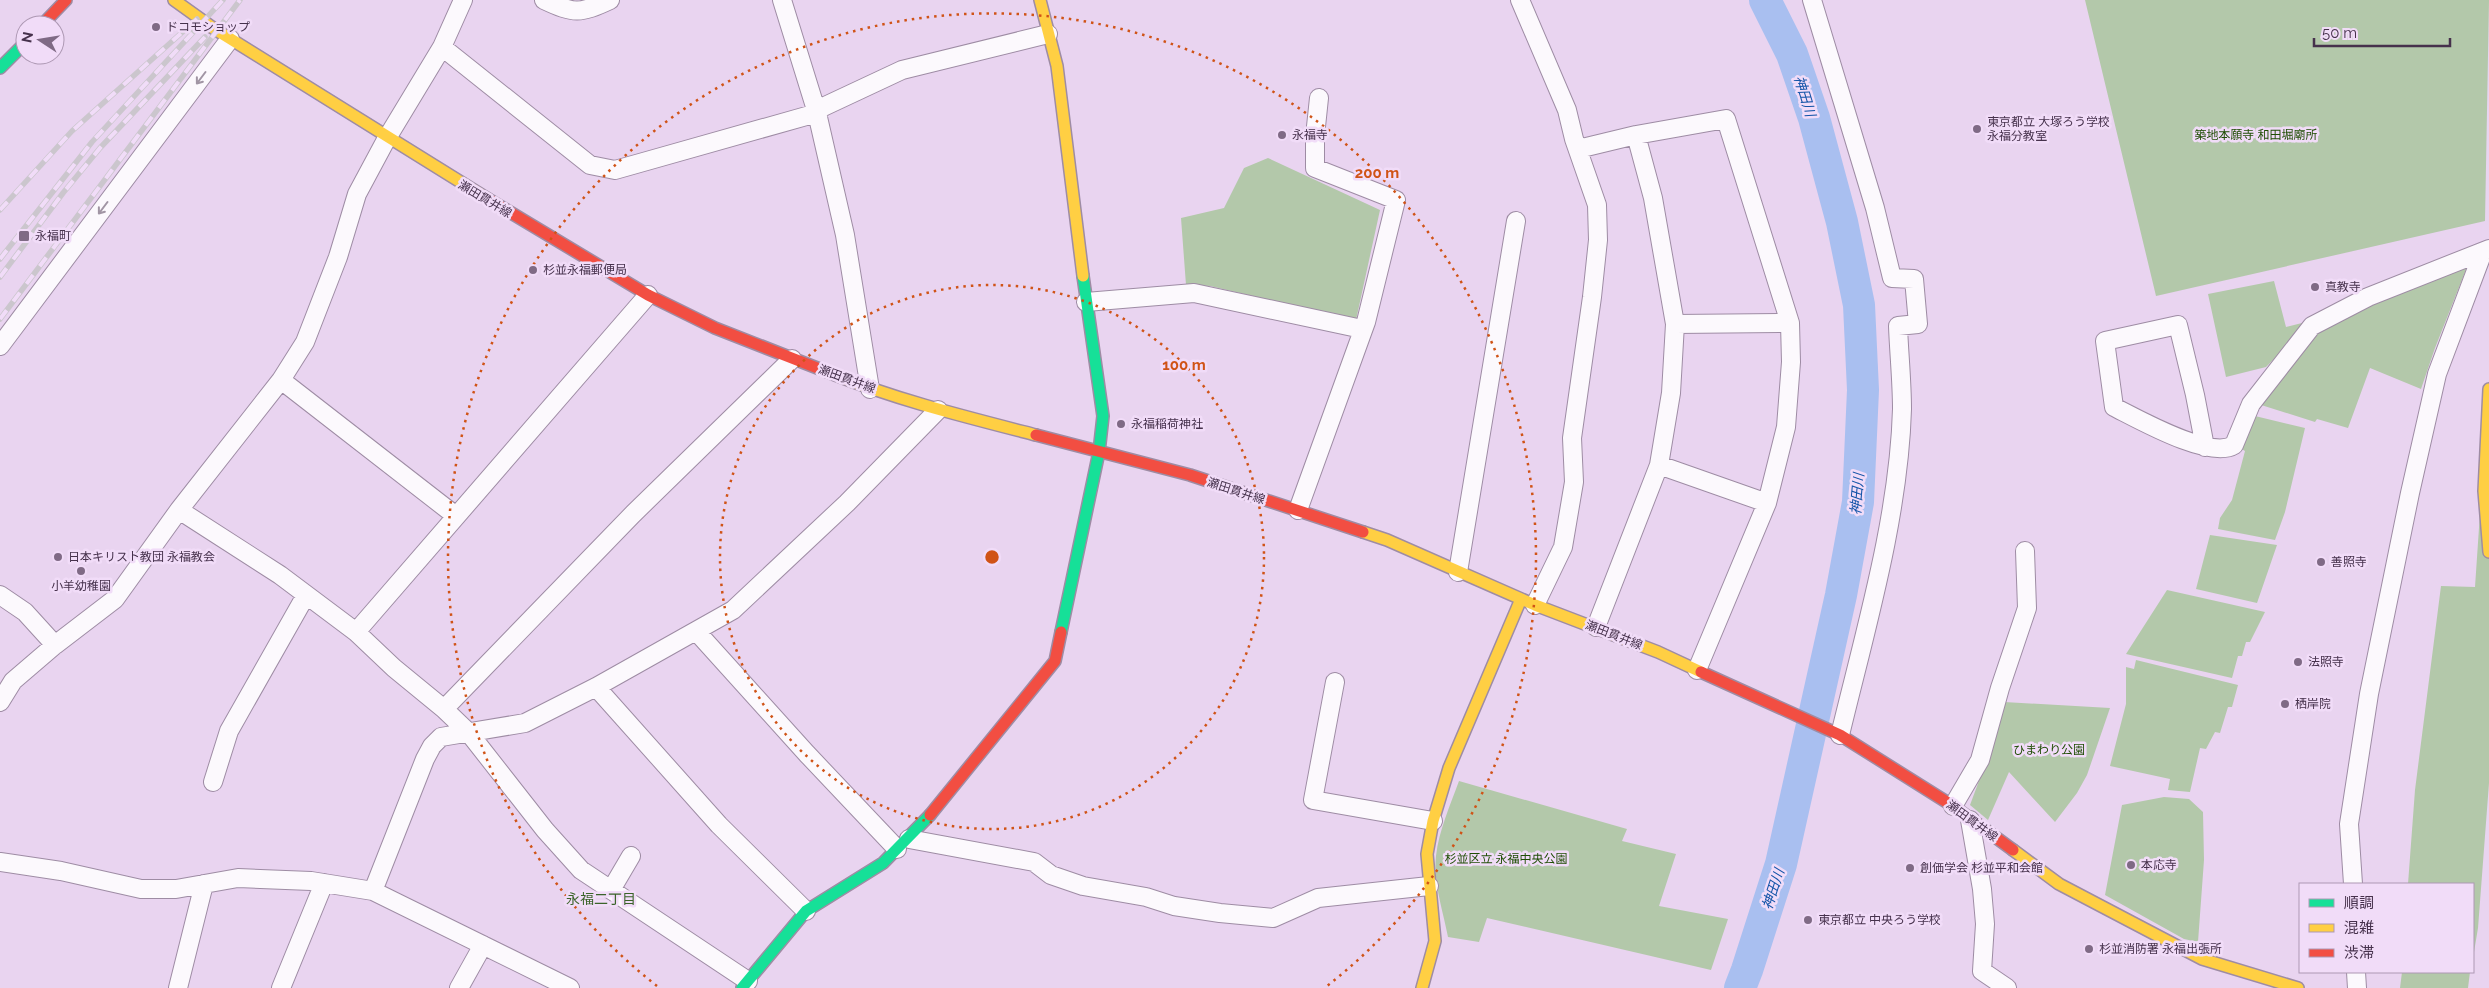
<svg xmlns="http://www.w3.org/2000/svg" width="2489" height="988" viewBox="0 0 2489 988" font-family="Raleway,'Noto Sans JP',sans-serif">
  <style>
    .green { fill: #b3c8aa }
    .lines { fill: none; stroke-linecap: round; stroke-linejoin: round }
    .river { stroke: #a9bff0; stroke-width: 32 }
    .street-casing { stroke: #9e8ca4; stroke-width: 20 }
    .fast-casing { stroke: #9e8ca4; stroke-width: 14 }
    .slow-casing { stroke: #9e8ca4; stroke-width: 14 }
    .jam-casing { stroke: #9e8ca4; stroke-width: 14 }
    .street { stroke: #fcf9fd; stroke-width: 18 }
    .fast { stroke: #16e098; stroke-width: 11 }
    .slow { stroke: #ffcf43; stroke-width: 11 }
    .jam { stroke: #f24e42; stroke-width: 11 }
    .rail-casing { stroke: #cbc6cd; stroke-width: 5.5 }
    .rail { stroke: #f1dcf8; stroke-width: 4; stroke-dasharray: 11; stroke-linecap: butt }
    .oneway { stroke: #a195a4 }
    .ring { fill: none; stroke: #d05316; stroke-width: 2.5; stroke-dasharray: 2.5 5 }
    .poi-dot { fill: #7f6a85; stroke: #f1dcf8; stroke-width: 2 }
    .labels { text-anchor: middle; stroke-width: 5; stroke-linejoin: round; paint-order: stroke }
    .poi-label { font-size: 12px; fill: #46314c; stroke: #f1dcf8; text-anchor: start }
    .park-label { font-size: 12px; fill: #1f4e04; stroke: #f1dcf8 }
    .street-label { font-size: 12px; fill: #46314c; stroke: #f1dcf8 }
    .water-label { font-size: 14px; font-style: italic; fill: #1354a8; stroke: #f1dcf8 }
    .neighbourhood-label { font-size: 14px; fill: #3b642a; stroke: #f1dcf8 }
    .centre { fill: #d05316; stroke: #f1dcf8; stroke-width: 2.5 }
    .ring-label { font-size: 15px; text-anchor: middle; font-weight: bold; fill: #d05316; stroke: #f1dcf8; stroke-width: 5; stroke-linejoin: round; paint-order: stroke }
  </style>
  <rect width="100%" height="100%" fill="#e9d4f0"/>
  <path class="green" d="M 2085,0 L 2489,0 L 2485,221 L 2156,296 Z
    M 1268,158 L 1380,210 L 1356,320 L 1210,286 L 1186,285 L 1181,218 L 1224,208 L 1244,168 Z
    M 2469,262 L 2435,348 L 2421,389 L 2370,368 L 2348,428 L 2317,419 L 2315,422 L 2258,404 L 2317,330 Z
    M 2274,281 L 2286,327 L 2302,323 L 2304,329 L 2266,367 L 2226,377 L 2208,294 Z
    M 2489,380 L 2489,783 L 2478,928 L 2473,958 L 2473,884 L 2408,884 L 2415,790 L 2441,586 L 2475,587 Z
    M 2255,416 L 2305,428 L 2285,512 L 2275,540 L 2218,529 L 2220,518 L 2232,500 L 2245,451 L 2240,448 Z
    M 2210,535 L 2277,545 L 2257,603 L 2196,589 Z
    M 2167,590 L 2265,612 L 2250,642 L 2246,642 L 2242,656 L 2238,656 L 2232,678 L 2126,654 Z
    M 2136,660 L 2238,685 L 2232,707 L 2228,707 L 2220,733 L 2215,732 L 2206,749 L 2200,748 L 2190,792 L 2168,790 L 2170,779 L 2110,766 L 2126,704 L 2126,667 L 2134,669 Z
    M 2004,702 L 2110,708 L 2087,775 L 2077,793 L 2055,822 L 2009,772 L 1988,820 L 1970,805 L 1986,762 Z
    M 1459,781 L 1627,829 L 1622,841 L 1676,854 L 1659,906 L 1728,919 L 1711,970 L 1487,918 L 1479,942 L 1448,937 C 1443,911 1433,882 1436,856 C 1439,830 1450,806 1459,781 Z
    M 2164,797 L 2189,799 L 2203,812 L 2204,860 L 2198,942 L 2184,939 L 2105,895 L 2122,805 Z
    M 2402,972 L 2470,972 L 2468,988 L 2400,988 Z"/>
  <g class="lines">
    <path class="river" d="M 1740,988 L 1747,970 L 1781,864 L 1841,595 L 1858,502 L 1863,390 L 1859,305 L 1842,222 L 1814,118 L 1792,54 L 1765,0"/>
    <g class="street-casing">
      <path id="street" d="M 544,0 C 574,14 580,14 610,0
        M 782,0 L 817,113 L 845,235 L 870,389
        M 1520,0 L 1567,110 L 1574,139 L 1597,205 L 1598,240 L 1592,297 L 1572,438 L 1574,482 L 1563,547 L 1535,605
        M 1812,0 L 1875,208 L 1892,278 L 1914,279 L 1918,324 L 1898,326 C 1899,353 1902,382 1902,409 C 1899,517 1865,631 1840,735
        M 442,47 L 590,165 L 615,170 L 817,113 L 823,107 L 902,70 L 1048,34
        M 1578,149 L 1636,135 L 1726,119 L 1790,323 L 1791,362 L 1786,427 L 1767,503 L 1697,670
        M 1086,302 L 1194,293 L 1362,329
        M 1675,324 L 1790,323
        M 0,346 L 230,39
        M 281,380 L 456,516
        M 2205,447 L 2195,395 L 2178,325 L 2105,341 L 2114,407 C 2138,419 2210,460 2234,445 L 2251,404 L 2312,326 L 2368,297 L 2489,249
        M 1659,465 L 1767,503
        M 179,510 L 280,575 L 356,632 L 394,668 L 444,709 L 469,733 L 545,830 L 581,870 L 748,981
        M 1298,510 L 1366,322 L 1396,200 L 1315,168 L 1315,136 L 1319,98
        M 1458,572 L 1516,221
        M 0,595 L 25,612 L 55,645
        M 1596,627 L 1659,465 L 1671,393 L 1675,324 L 1653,198 L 1636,135
        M 696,631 L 807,754 L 897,849
        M 356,632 L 648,295
        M 1335,682 L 1313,800 L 1433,821
        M 596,687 L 719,825 L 806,911
        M 0,702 L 13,681 L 55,645 L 115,599 L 179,510 L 281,380 L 305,342 L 338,257 L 357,194 L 387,138 L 442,47 L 463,0
        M 444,709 L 633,514 L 792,359
        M 213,782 L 229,731 L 306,595
        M 1953,806 L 1980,760 L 2000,688 L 2027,608 L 2025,551
        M 1970,820 L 1982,889 L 1985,924 L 1982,971 L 2007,988
        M 909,839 L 1034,862 L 1051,875 L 1083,886 L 1146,897 L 1174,906 L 1220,913 L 1273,918 L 1318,898 L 1429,886
        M 0,862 L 61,871 L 141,889 L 176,889 L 238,878 L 311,881 L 373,891 L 570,988
        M 2353,884 L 2349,824 L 2369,694 L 2410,493 L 2437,374 L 2483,252
        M 611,890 L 631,856
        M 373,891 L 425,759 L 432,746 L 441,737 L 525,723 L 596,687 L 733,610 L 847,503 L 938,410
        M 2356,972 L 2357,988
        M 178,988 L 204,884
        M 281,988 L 324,883
        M 459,988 L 483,945"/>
    </g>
    <g class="fast-casing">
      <path id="fast" d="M 0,68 L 25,43
        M 1061,632 L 1099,452 L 1103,416 L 1083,276
        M 742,988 L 806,911 L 883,863 L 930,815"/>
    </g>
    <g class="slow-casing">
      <path id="slow" d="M 174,0 L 213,28 L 488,199
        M 1040,0 L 1057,66 L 1083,276
        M 830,373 C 897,400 966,417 1036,435
        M 2489,389 L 2484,491 L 2489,552
        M 1363,532 L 1387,540 L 1535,605 L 1658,652 L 1701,672
        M 2013,850 L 2059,884 L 2202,959 L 2298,988
        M 1422,988 L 1435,941 L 1427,854 L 1433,821 L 1449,768 L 1521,599"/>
    </g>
    <g class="jam-casing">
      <path id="jam" d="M 42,25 L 66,0
        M 488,199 L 648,295 L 715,328 L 830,373
        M 1036,435 L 1190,475 L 1363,532
        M 1701,672 L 1840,735 L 1953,806 L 2013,850
        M 930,815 L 1055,661 L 1061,632"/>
    </g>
    <use href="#street" class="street"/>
    <use href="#fast" class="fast"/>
    <use href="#slow" class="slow"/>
    <use href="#jam" class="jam"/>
    <g class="rail-casing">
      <path id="rail" d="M 0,210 L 72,131 L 197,19
        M 0,259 L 92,142 L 223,0
        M 0,277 L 63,193 L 100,148 L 205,37
        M 0,319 L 240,0"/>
    </g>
    <use href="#rail" class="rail"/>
  </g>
  <defs><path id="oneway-shaft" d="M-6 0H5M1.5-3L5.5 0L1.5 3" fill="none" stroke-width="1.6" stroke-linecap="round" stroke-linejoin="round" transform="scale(1.25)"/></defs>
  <g class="oneway">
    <use href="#oneway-shaft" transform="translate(201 78) rotate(127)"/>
    <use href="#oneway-shaft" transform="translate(103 208) rotate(127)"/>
  </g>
  <g class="ring">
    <circle cx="992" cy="557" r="272"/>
    <path d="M657 986A544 544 0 1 1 1327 986"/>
  </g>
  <g class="poi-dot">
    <circle cx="156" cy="27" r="5"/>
    <circle cx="1977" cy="129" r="5"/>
    <circle cx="1282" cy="135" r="5"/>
    <rect x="18" y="230" width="12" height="12" rx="2.5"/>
    <circle cx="533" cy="270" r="5"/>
    <circle cx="2315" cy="287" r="5"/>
    <circle cx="1121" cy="424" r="5"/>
    <circle cx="58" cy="557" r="5"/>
    <circle cx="2321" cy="562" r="5"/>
    <circle cx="81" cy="571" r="5"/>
    <circle cx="2298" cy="662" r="5"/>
    <circle cx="2285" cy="704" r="5"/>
    <circle cx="2131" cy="865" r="5"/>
    <circle cx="1910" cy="868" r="5"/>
    <circle cx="1808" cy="920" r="5"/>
    <circle cx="2089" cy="949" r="5"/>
  </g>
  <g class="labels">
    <g class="poi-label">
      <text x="166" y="31">ドコモショップ</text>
      <text x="1987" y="126">東京都立 大塚ろう学校<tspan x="1987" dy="14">永福分教室</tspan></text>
      <text x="1292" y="139">永福寺</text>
      <text x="35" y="240">永福町</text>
      <text x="543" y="274">杉並永福郵便局</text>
      <text x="2325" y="291">真教寺</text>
      <text x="1131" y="428">永福稲荷神社</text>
      <text x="68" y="561">日本キリスト教団 永福教会</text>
      <text x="2331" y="566">善照寺</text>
      <text x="81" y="590" text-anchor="middle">小羊幼稚園</text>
      <text x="2308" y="666">法照寺</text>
      <text x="2295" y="708">栖岸院</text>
      <text x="2141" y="869">本応寺</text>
      <text x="1920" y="872">創価学会 杉並平和会館</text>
      <text x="1818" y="924">東京都立 中央ろう学校</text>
      <text x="2099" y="953">杉並消防署 永福出張所</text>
    </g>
    <g class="park-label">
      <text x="2256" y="139">築地本願寺 和田堀廟所</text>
      <text x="2049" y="754">ひまわり公園</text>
      <text x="1506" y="863">杉並区立 永福中央公園</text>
    </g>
    <g class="street-label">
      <text transform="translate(485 199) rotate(31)" y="4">瀬田貫井線</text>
      <text transform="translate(847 379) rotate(20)" y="4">瀬田貫井線</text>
      <text transform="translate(1236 491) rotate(18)" y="4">瀬田貫井線</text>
      <text transform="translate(1614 635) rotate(21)" y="4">瀬田貫井線</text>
      <text transform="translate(1972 821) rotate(36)" y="4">瀬田貫井線</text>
    </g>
    <g class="water-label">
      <text transform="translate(1805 96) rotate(73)" y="5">神田川</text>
      <text transform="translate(1857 494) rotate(-85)" y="5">神田川</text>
      <text transform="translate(1773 889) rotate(-72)" y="5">神田川</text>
    </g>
    <g class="neighbourhood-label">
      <text x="601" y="904">永福二丁目</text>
    </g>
  </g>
  <circle cx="992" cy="557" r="8" class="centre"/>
  <g class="ring-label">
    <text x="1377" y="178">200 m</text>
    <text x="1184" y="370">100 m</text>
  </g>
  <rect x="2299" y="883" width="175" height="90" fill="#f1dcf8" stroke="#ad98b3"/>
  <rect x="2309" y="899" width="25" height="8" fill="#16e098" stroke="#ad98b3"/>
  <text x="2344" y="908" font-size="15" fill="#46314c">順調</text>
  <rect x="2309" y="924" width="25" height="8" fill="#ffcf43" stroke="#ad98b3"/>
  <text x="2344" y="933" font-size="15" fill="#46314c">混雑</text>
  <rect x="2309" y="949" width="25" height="8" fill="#f24e42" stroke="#ad98b3"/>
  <text x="2344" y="958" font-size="15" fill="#46314c">渋滞</text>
  <g transform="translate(40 40) rotate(282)"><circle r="24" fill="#f1dcf8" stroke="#ad98b3"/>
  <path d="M0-4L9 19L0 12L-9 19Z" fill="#7f6a85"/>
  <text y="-8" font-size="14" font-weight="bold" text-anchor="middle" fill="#46314c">N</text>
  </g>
  <path d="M2314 38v8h136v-8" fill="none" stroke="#46314c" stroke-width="2.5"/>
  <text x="2322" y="38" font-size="15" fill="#46314c" stroke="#f1dcf8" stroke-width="4" paint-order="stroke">50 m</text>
</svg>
